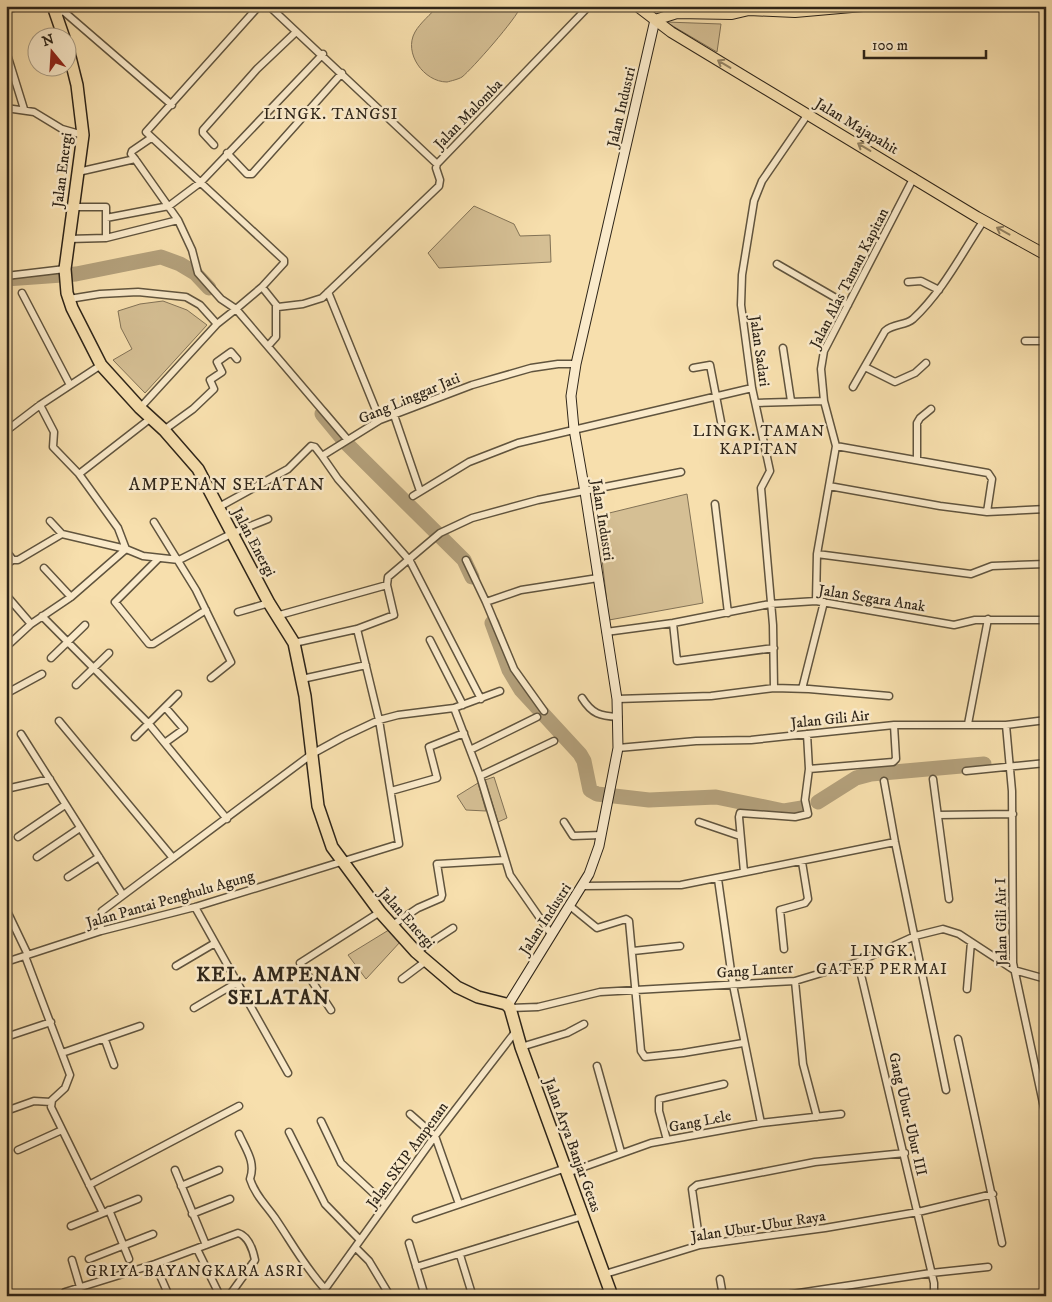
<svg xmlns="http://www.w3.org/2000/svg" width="1052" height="1302" viewBox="0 0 1052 1302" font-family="'IM FELL DW Pica',serif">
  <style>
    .green { fill: #d5bf94; stroke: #827256 }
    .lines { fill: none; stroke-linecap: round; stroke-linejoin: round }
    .river { stroke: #b3a07b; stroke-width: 15 }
    .street-casing { stroke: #60543e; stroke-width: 9 }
    .secondary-casing { stroke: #2e2519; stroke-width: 11 }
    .primary-casing { stroke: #2e2519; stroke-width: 12 }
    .highway-casing { stroke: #2e2519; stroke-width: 14 }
    .street { stroke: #faeaca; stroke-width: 6 }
    .secondary { stroke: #faeaca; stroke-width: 9 }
    .primary { stroke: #f7dfad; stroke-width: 10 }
    .highway { stroke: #f7dfad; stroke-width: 11 }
    .oneway { stroke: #928263 }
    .labels { text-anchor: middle; stroke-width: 5; stroke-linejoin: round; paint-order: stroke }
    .street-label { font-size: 15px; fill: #2e2519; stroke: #faeaca }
    .neighbourhood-label { font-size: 16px; letter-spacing: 1px; fill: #2e2519; stroke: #faeaca }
    .quarter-label { font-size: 18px; letter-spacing: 1px; fill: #2e2519; stroke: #faeaca }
    .district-label { font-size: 20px; font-weight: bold; letter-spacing: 1px; fill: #2e2519; stroke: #faeaca }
  </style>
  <rect width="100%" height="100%" fill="#f7dfad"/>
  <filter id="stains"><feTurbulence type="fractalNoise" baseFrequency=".004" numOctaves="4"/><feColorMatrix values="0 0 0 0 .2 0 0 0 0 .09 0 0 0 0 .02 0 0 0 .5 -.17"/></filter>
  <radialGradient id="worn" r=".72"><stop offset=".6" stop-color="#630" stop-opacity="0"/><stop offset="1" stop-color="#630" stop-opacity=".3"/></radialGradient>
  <path class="green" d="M 438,6 L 521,6 C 517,18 472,69 462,77 C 459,79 451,81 447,82 C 424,82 403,53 415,32 C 420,23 431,14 438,6 Z
    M 666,22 L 721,24 L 717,52 Z
    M 474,206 L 514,224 L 520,236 L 550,235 L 551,262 L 439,268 L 428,253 Z
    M 163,301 L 187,310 L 207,325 L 145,393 L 113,360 L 132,349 L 121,328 L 118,311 L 140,304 Z
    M 687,494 L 703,603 L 609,620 L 597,516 Z
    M 494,777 L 507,818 L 498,822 L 485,780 Z
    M 478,783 L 486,811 L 466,810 L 457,796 Z
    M 392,928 L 401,941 L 366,979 L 348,955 Z"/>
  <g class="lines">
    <path class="river" d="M 6,279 L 76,274 L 161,257 L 180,264 L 195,273 L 209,288
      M 322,414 L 346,443 L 464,560 L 472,577
      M 492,623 L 509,670 L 521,690 L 580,754 L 584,761 L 590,790 L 597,794 L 649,800 L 716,797 L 784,811 L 802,808
      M 818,802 L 856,778 L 871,774 L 984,764"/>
    <g class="street-casing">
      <path id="street" d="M 259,6 L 146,132 L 284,260 L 284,263 L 262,287 L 278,307 L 303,304 L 322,298 L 439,186 L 440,180 L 436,168 L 437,164
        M 269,6 L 437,164 L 589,6
        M 6,10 L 21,6
        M 62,10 L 172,105
        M 6,51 L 24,109
        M 6,108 L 34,112 L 62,129 L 83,135
        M 214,145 L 203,133 L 203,130 L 257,69 L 296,32
        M 227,153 L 247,174 L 252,174 L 342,73
        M 135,159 L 178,220 L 192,250 L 198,273 L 221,299 L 236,309 L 217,324 L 140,408
        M 78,172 L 135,159 L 131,154 L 132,151 L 151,138
        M 73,207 L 106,207 L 106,238
        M 106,218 L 169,206 L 201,182 L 323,54
        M 68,239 L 106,238 L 178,220
        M 777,264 L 848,305
        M 6,276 L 65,269
        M 908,282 L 921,281 L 939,290
        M 262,287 L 236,309 L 347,439
        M 328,292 L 380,420
        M 22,293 L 70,385
        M 69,299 L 100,294 L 138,292 L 186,297 L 200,305 L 217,324
        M 1025,341 L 1046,341
        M 268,346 L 276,337 L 276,306
        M 783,348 L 791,401
        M 865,367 L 895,382 L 915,373 L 926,363
        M 693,368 L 710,365 L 723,432
        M 853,387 L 885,331 C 894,323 905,326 913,319 C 943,291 962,253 984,220
        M 756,403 L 824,401
        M 394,415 L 420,491
        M 164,430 L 193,409 L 214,389 L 210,380 L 222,372 L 217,362 L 231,352 L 237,359
        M 6,431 L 40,405 L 101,365
        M 836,446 L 988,473 L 992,479 L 987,512
        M 322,456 L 338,479 L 410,561 L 481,699
        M 917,459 L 917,423 L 920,418 L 931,409
        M 79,474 L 151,418
        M 829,486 L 940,506 L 987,512 L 1046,509
        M 413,496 L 469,462 L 518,443 L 752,388
        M 715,504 L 728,613
        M 219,507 L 288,469 L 311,446 L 315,447 L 322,456 L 380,420 L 472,385 L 531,368 L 558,364 L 576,364
        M 50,521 L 62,534
        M 154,522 L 196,590 L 231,662 L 211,678
        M 6,551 L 13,560
        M 817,554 L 971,574 L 992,566 L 1046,564
        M 159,558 L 115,602 L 149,644 L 153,644 L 206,610
        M 466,560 L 486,602 L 521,590 L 598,578
        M 6,564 L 13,560 L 18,560 L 62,534 L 126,549 L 118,528 L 79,474 L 53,447 L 54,432 L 40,405
        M 44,568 L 71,597
        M 6,595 L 31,624
        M 816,601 L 817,554 L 836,446 L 824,401 L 821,369 L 824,351 L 914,177
        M 486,602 L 514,669 L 544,711
        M 238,612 L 269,603
        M 42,616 L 149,724 L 227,819
        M 276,616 L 387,585
        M 673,623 L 677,661 L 774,648
        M 606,632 L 673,623 L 770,604 L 816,601 L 954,625 L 975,620 L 1046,620
        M 430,640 L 463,705
        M 294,643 L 357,629 L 394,615 L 387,585 L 388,577 L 440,533 L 472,518 L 538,500 L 681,472
        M 6,647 L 31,624 L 71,597 L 126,549 L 143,556 L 179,560 L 233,533 L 268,519
        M 51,658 L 85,625
        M 302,679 L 366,665
        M 76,685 L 109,653
        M 774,688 L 773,625 L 761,488 L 770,471 L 752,388 L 741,305 L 742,275 L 754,201 L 762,181 L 808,114
        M 6,689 L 9,692 L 42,674
        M 802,689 L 824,602
        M 582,698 C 592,714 600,716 618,717
        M 617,699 L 711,696 L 774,688 L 809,689 L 889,696
        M 165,707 L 184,729 L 166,742
        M 454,708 L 480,776 L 510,875 L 551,934
        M 59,721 L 173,858
        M 968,724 L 988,619
        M 1006,725 L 1012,791 L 1013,963 L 1046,1117
        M 21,734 L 123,895
        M 135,737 L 178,694
        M 618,748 L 696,741 L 751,740 L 894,725 L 1006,725 L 1046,720
        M 470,750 L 537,717
        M 809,769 L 893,762 L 896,759 L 894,725
        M 966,771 L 1046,763
        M 480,776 L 554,741
        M 933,779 L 949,899
        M 884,781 L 895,842 L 946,1090
        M 6,789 L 50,779
        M 391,791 L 437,778 L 429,747 L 464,733
        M 938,815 L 1013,814
        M 564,822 L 573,836 L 601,835
        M 699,822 L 740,836
        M 18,837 L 65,805
        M 37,857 L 80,828
        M 744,872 L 739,817 L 740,813 L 795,817 L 808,814 L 805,800 L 809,769 L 807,734
        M 68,877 L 99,857
        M 718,879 L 733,985 L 761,1123
        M 583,886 L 681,885 L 895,842
        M 570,906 L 597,928 L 626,919 L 629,921 L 641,1051 L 645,1057 L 683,1053 L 743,1043
        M 195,907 L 288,1073
        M 6,909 L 28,955
        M 391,926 L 418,908 L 441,898 L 442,895 L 437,864 L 505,860
        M 101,931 L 100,916 L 102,911 L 312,754 L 343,737 L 379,720 L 398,715 L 454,708 L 500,691
        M 784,949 L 780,910 L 805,903 L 808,899 L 802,862
        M 633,951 L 680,946
        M 416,952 L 453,928
        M 25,956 L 70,1075 L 65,1088 L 52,1100 L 51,1107 L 103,1213
        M 6,962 L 101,931 L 195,907 L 399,844 L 379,720 L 357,629
        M 858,962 L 934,1283 L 934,1296
        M 176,966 L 215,943
        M 402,979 L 426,961
        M 795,981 L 803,1064 L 817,1117
        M 967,989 L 971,942
        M 194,1008 L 238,982
        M 510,1008 L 538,1007 L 600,992 L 795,981 L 858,962 L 915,936 L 943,929 L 959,934 L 1014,970 L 1046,979
        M 331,1010 L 300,963 L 380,912
        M 6,1037 L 51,1022
        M 958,1039 L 1002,1243
        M 105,1040 L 114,1065
        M 521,1047 L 567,1033 L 584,1024
        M 62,1053 L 140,1026
        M 597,1066 L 621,1152
        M 6,1111 L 34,1101 L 51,1102
        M 410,1114 L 435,1136 L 459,1204
        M 321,1121 L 341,1163 L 385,1204
        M 289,1132 L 325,1204 L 360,1240
        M 239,1134 C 246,1150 256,1162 250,1179 C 255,1195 266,1205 275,1218 C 292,1243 304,1266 325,1289
        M 667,1140 L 659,1111 L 659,1099 L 724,1084
        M 18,1150 L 62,1130
        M 175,1170 L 206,1245
        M 567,1173 L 651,1143 L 761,1123 L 841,1114
        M 89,1185 L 239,1106
        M 181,1186 L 219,1170
        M 109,1210 L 129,1259
        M 192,1214 L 230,1199
        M 416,1219 L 566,1168
        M 71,1226 L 138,1199
        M 409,1243 L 425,1296
        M 700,1245 L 692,1189 L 697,1185 L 815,1162 L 905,1153
        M 356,1248 L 369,1261 L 390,1296
        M 197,1249 L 220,1296
        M 460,1255 L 472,1294
        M 89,1259 L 153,1234
        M 72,1260 L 80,1287
        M 155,1264 L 169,1296
        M 416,1267 L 583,1216
        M 605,1274 L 700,1245 L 825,1228 L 918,1212 L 993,1194
        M 720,1279 L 723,1296
        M 65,1292 L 155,1264 L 238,1233 C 248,1236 253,1250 255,1260 L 229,1296
        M 320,1296 L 435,1136 L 516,1031
        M 595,1296 L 610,1291
        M 779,1296 L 931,1273 L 988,1267"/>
    </g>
    <g class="secondary-casing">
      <path id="secondary" d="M 56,14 L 66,6
        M 508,1005 L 589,874 L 599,846 L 618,748 L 617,699 L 585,492 L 574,429 L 571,396 L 576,364 L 655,20"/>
    </g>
    <g class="primary-casing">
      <path id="primary" d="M 637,6 L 671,32 L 977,217 L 1046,255
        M 655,20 L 677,13 L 732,14 L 749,10 L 795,12 L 863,6"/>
    </g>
    <g class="highway-casing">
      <path id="highway" d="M 53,6 L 64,38
        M 68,49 L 77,85 L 83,135 L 65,269 L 67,293 L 72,308 L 101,365 L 140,408 L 164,430 L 198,469 L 269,603 L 294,643 L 305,696 L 318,806 L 332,847 L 380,912 L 416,952 L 457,987 L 478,997 L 506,1004 L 510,1008 L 521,1047 L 612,1296"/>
    </g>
    <use href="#street" class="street"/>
    <use href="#secondary" class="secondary"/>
    <use href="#primary" class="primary"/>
    <use href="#highway" class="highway"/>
  </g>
  <defs><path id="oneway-shaft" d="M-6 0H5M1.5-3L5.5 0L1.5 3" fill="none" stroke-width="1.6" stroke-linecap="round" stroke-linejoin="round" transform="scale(1.25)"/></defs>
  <g class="oneway">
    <use href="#oneway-shaft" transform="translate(724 64) rotate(-149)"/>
    <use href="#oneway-shaft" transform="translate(864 147) rotate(-149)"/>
    <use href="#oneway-shaft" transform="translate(1003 231) rotate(-151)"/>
  </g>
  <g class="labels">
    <g class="street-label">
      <text transform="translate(621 107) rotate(-77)" y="5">Jalan Industri</text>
      <text transform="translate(468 114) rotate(-46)" y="5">Jalan Malomba</text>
      <text transform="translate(857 126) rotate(31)" y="5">Jalan Majapahit</text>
      <text transform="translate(62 170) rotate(-83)" y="5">Jalan Energi</text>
      <text transform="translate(849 278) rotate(-63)" y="5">Jalan Alas Taman Kapitan</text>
      <text transform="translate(760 351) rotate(82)" y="5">Jalan Sadari</text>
      <text transform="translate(409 398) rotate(-23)" y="5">Gang Linggar Jati</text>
      <text transform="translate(603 520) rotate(81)" y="5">Jalan Industri</text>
      <text transform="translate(254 542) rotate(62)" y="5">Jalan Energi</text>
      <text transform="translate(872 598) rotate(9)" y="5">Jalan Segara Anak</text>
      <text transform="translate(830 719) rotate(-6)" y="5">Jalan Gili Air</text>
      <text transform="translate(170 899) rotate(-16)" y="5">Jalan Pantai Penghulu Agung</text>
      <text transform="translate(407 918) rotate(48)" y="5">Jalan Energi</text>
      <text transform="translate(545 919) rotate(-57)" y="5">Jalan Industri</text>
      <text transform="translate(1001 922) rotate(-91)" y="5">Jalan Gili Air I</text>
      <text transform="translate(755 970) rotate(-4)" y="5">Gang Lanter</text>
      <text transform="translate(908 1114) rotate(77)" y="5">Gang Ubur-Ubur III</text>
      <text transform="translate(700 1121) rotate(-11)" y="5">Gang Lele</text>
      <text transform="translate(573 1145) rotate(70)" y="5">Jalan Arya Banjar Getas</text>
      <text transform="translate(407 1155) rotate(-54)" y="5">Jalan SKIP Ampenan</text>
      <text transform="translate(758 1226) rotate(-9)" y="5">Jalan Ubur-Ubur Raya</text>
    </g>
    <g class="neighbourhood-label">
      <text x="331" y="119">LINGK. TANGSI</text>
      <text x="759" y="436">LINGK. TAMAN<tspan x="759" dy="18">KAPITAN</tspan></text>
      <text x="882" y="956">LINGK.<tspan x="882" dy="18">GATEP PERMAI</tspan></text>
      <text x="195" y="1276">GRIYA BAYANGKARA ASRI</text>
    </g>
    <g class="quarter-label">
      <text x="227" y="490">AMPENAN SELATAN</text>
    </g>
    <g class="district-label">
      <text x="279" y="981">KEL. AMPENAN<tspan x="279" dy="23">SELATAN</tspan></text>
    </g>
  </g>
  <rect width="1052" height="1302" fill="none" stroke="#f7dfad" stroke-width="25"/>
  <rect x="8" y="8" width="1037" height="1287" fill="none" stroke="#2e2519" stroke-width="2.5"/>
  <rect x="12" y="12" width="1027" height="1277" fill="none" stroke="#2e2519"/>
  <g transform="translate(52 52) rotate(342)"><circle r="24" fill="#faeaca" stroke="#a89b83"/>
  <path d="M0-4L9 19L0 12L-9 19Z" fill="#8f2418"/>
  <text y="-8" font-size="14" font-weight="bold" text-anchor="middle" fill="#2e2519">N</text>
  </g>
  <path d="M864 50v8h122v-8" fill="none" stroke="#2e2519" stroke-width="2.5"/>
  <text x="872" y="50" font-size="15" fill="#2e2519" stroke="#faeaca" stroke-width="4" paint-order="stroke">100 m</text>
  <rect width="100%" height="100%" filter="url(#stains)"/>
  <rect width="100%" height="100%" fill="url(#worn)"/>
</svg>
